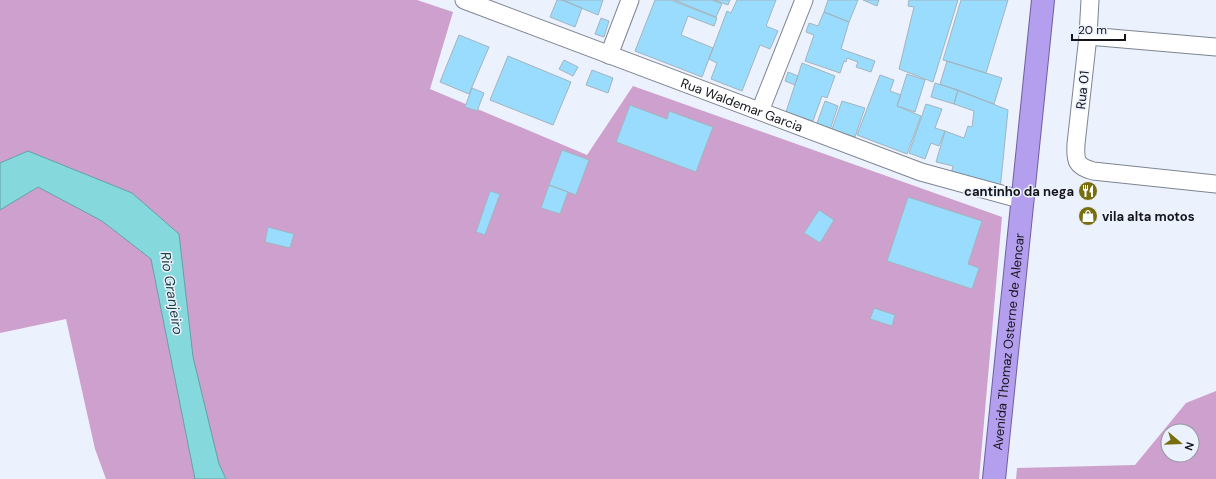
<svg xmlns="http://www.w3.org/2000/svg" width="1216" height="479" viewBox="0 0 1216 479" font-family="'DM Sans',sans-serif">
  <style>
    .forest { fill: #cea0cd; fill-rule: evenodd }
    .water { fill: #85d9dc; stroke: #639ea2 }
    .building { fill: #99dcfd; stroke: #a4b4bd }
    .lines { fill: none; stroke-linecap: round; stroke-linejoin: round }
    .minor-casing { stroke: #7d8491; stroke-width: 19 }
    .trunk-casing { stroke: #705ea1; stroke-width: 24 }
    .minor { stroke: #fff; stroke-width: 17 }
    .trunk { stroke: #b49eee; stroke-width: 22 }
    .labels { text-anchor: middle; stroke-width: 3; stroke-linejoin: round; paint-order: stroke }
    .street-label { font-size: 13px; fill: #13151a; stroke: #ebf1fd }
    .poi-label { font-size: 13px; font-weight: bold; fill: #13151a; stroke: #ebf1fd; text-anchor: end }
    .water-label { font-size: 14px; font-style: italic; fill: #184042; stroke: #ebf1fd }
  </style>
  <rect width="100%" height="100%" fill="#ebf1fd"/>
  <path class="forest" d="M 0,0 L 417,0 L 453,12 L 430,89 L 587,155 L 633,86 L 1002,217 L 979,479 L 226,479 L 219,464 L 193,357 L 179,234 L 132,193 L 28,151 L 0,163 Z
    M 38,187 L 102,221 L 151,259 L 195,479 L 106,479 L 95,449 L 66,319 L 0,333 L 0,210 Z
    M 1216,391 L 1216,479 L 1016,479 L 1017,468 L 1135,465 L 1186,403 ZM 1168,431 L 1192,431 L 1192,455 L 1168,455 Z"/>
  <path class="water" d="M 28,151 L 132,193 L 179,234 L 193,357 L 219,464 L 226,479 L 195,479 L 151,259 L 102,221 L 38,187 L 0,210 L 0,163 Z"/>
  <path class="building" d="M 557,0 L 562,0 L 582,8 L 575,27 L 550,17 Z
    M 562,0 L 603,0 L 598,15 Z
    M 655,0 L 671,0 L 717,18 L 714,26 L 688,16 L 681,35 L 713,48 L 702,77 L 635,51 Z
    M 674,0 L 712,0 L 722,4 L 716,17 Z
    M 714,0 L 730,0 L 728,5 Z
    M 737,0 L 776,0 L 766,26 L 778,31 L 770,49 L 760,45 L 742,91 L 711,79 L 717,63 L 709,59 L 727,11 L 731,13 Z
    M 828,0 L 858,0 L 849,22 L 824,12 Z
    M 863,0 L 879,0 L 877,6 Z
    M 909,0 L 958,0 L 933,82 L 899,69 L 914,7 L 908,6 Z
    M 961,0 L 1008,0 L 986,73 L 943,60 Z
    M 824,12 L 849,22 L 841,49 L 875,61 L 871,72 L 856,67 L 858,62 L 847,58 L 846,62 L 844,61 L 840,73 L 805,61 L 814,35 L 806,32 L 809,23 L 818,26 Z
    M 601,18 L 609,21 L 604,37 L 595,34 Z
    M 459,35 L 489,47 L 469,94 L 440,82 Z
    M 508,56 L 571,82 L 553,125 L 490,100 Z
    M 564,60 L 578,67 L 573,76 L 559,69 Z
    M 947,61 L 1002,78 L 994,104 L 940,84 Z
    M 802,63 L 835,76 L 827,98 L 822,96 L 813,121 L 786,112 Z
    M 592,70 L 613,78 L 608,93 L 586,85 Z
    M 788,72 L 798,76 L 795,85 L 785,81 Z
    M 907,74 L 925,80 L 915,112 L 897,106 Z
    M 880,75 L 894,80 L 890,91 L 901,95 L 897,106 L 921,116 L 907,154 L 857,135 Z
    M 935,83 L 958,90 L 954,104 L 931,97 Z
    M 472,88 L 484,93 L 477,111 L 465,107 Z
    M 958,90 L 1008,110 L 1000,190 L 951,174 L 953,166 L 936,162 L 945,131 L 964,138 L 968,126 L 972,127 L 974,111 L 954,104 Z
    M 825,101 L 838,106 L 830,130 L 816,126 Z
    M 842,101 L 865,108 L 855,137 L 832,129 Z
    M 926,104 L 942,109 L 935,128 L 945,131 L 939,146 L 931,143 L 925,159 L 909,153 Z
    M 630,105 L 667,119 L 669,111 L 713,127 L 696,172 L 616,142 Z
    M 562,150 L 589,160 L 576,195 L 549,185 Z
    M 549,185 L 568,192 L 560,214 L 541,208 Z
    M 490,191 L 500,194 L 485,235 L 476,232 Z
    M 908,197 L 982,221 L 968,264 L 979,268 L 972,289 L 887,261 Z
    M 819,210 L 834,220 L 820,243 L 804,233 Z
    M 268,227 L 294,234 L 290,248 L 265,242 Z
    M 874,308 L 895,315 L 892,326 L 870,319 Z"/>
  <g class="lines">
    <g class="minor-casing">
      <g id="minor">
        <path id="s1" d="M 464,0 L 921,172 L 1023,200"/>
        <path d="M 1090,0 L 1088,36 L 1076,144 C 1075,161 1076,166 1093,171 L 1216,184"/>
        <path d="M 1088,36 L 1216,47"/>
        <path d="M 609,55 L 630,0"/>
        <path d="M 760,111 L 804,0"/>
      </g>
    </g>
    <g class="trunk-casing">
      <g id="trunk">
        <path id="s2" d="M 994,479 L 1043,0"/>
      </g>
    </g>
    <use href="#minor" class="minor"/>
    <use href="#trunk" class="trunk"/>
  </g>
  <defs>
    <g id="restaurant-disc" transform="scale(1)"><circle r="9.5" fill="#796e0d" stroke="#ebf1fd"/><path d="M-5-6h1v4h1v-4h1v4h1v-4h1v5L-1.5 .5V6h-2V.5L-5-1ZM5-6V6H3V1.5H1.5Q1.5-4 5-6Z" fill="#fff"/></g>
    <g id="shop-disc" transform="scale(1)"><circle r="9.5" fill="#796e0d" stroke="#ebf1fd"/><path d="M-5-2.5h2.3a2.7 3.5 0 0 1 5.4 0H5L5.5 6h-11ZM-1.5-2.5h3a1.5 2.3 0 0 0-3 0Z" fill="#fff"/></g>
  </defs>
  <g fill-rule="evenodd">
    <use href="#restaurant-disc" x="1088" y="191"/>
    <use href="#shop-disc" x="1088" y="216"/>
  </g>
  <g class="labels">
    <g class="street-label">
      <text transform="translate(1082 90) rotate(-84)" y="5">Rua 01</text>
      <text dy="5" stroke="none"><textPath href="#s1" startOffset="297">Rua Waldemar Garcia</textPath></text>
      <text dy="5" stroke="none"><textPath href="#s2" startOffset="138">Avenida Thomaz Osterne de Alencar</textPath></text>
    </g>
    <g class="poi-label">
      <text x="1074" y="196">cantinho da nega</text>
      <text x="1102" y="221" text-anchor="start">vila alta motos</text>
    </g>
    <g class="water-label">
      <text transform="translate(172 293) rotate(81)" y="5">Rio Granjeiro</text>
    </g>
  </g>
  <g transform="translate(1180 443) rotate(109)"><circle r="19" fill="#ebf1fd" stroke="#9599a2"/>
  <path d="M0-3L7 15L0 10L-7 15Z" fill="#796e0d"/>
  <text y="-6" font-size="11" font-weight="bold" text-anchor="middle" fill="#13151a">N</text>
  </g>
  <path d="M1072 34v6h53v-6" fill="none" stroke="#13151a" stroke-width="2"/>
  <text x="1078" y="34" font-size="12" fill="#13151a" stroke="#ebf1fd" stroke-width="3" paint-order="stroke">20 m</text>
</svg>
